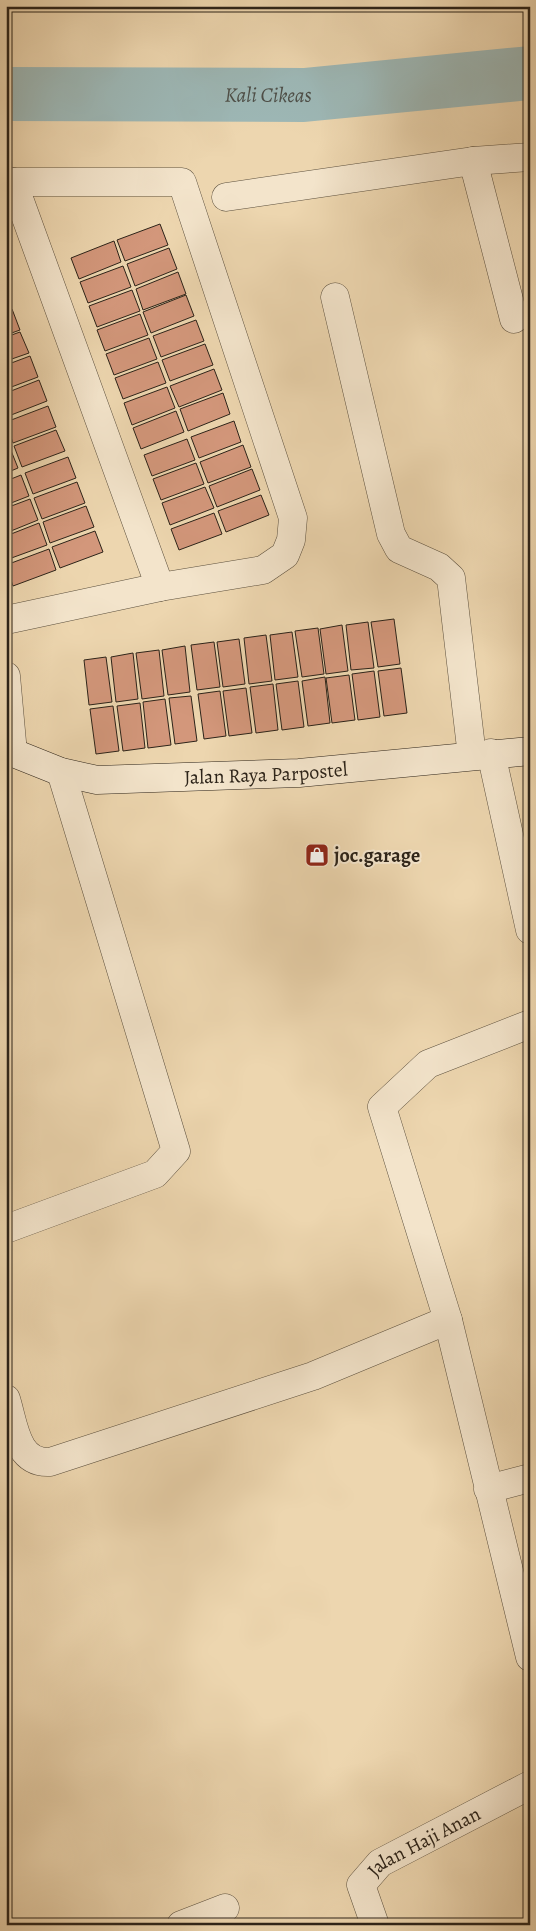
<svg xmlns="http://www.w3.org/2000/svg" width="536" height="1931" viewBox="0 0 536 1931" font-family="Alegreya,serif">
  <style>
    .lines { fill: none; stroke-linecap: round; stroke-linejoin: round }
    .river { stroke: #9db7b5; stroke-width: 54 }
    .building { fill: #d3977b; stroke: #2c2319 }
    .street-casing { stroke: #5c503e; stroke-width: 29 }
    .secondary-casing { stroke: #2c2319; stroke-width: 29 }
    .street { stroke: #f3e4cb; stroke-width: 28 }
    .secondary { stroke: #f3e4cb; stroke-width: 28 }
    .labels { text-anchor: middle; stroke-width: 4; stroke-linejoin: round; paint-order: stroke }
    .street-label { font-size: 20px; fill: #2c2319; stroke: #f3e4cb }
    .poi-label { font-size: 20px; font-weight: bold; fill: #2c2319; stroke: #f3e4cb; text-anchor: start }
    .water-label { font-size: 21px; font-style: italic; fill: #4e4f48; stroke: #f3e4cb }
  </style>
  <rect width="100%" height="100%" fill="#edd6af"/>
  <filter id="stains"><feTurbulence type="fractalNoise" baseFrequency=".004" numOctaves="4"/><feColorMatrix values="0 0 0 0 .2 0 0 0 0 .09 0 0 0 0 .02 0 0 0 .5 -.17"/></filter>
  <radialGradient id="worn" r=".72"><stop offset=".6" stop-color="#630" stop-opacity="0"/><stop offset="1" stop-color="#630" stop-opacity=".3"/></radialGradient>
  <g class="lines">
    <path class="river" id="s1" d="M 6,94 L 304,95 L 530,73"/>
  </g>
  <path class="building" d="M 160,224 L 168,245 L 125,261 L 117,240 Z
    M 114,241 L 121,262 L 79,279 L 71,258 Z
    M 169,248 L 177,269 L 135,286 L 127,264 Z
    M 123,266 L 131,287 L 88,303 L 80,282 Z
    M 178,272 L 186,294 L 143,310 L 136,289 Z
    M 132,290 L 140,311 L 97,327 L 89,306 Z
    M 186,295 L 194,316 L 151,333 L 143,312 Z
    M 12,309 L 20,330 L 6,335 L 6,311 Z
    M 140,314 L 148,335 L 105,351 L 97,330 Z
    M 196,320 L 204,341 L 161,357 L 153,336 Z
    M 20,332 L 29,353 L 6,361 L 6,337 Z
    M 149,338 L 157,359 L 114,375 L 106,354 Z
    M 205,344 L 213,365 L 170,381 L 162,360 Z
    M 30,356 L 38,377 L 6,389 L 6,365 Z
    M 158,362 L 166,383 L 123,399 L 115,378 Z
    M 214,369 L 222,390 L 179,407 L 170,386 Z
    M 39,380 L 47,401 L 6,417 L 6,393 Z
    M 167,387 L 175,408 L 132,425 L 124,403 Z
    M 223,393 L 230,414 L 188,431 L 180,409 Z
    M 48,406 L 56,427 L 13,443 L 6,422 Z
    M 176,411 L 184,432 L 141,449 L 133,428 Z
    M 234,421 L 241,442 L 199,458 L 191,437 Z
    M 56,430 L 65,451 L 22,467 L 14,446 Z
    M 187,439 L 195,460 L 152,476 L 144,455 Z
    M 243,445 L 251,467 L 208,483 L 200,462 Z
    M 10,448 L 18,468 L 6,473 L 6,449 Z
    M 68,457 L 76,478 L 33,494 L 25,473 Z
    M 196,463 L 204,484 L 161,500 L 153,479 Z
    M 252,469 L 260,490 L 217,507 L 209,486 Z
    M 21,475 L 29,496 L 6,505 L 6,481 Z
    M 77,482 L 85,503 L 42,519 L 34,498 Z
    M 205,487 L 214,508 L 170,525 L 162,503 Z
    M 261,495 L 269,515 L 226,532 L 218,511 Z
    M 30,499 L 38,520 L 6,533 L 6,508 Z
    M 86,506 L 94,527 L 50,543 L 43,522 Z
    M 214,513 L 222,534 L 179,550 L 171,529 Z
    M 39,523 L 47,545 L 6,560 L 6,536 Z
    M 95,531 L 103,552 L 60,568 L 52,547 Z
    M 49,549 L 56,570 L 13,586 L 6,565 Z
    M 394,619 L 400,664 L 378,667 L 371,622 Z
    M 368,622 L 374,668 L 351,670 L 346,625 Z
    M 342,625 L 348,671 L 326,674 L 320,629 Z
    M 318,628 L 324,674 L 302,677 L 295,631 Z
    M 292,632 L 298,677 L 275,680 L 270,635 Z
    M 266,635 L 272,681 L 249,684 L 244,638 Z
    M 239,639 L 245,684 L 223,687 L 217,642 Z
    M 214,642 L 220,687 L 197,690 L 191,645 Z
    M 185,646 L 190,692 L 168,695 L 162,650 Z
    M 159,650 L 164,696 L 142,699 L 136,653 Z
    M 133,653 L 138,699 L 116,702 L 111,657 Z
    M 106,657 L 112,702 L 89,705 L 84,660 Z
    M 401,668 L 407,713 L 384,716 L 378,671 Z
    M 374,671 L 380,717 L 358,720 L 352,674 Z
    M 349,675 L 355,720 L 332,723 L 326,678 Z
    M 325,677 L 330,723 L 308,726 L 302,681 Z
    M 298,681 L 304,727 L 282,730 L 276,684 Z
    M 273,684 L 278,730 L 256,733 L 250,687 Z
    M 246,688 L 252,733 L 229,736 L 223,691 Z
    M 220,691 L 226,736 L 204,739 L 198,694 Z
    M 191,696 L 197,741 L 175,744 L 169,698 Z
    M 165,699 L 171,745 L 148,748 L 143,702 Z
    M 140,703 L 145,748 L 123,751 L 117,706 Z
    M 113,706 L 119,751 L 96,754 L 90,709 Z"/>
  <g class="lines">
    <g class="street-casing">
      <g id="street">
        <path d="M 473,161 L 530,157"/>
        <path d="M 6,182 L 182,182 L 293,518 L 291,540 L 285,555 L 263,570 L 160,587"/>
        <path d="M 226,197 L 473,161 L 514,319"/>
        <path d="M 335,297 L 391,534 L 399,549 L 439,567 L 451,578 L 472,756"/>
        <path d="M 6,620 L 160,587 L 13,182"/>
        <path d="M 6,676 L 13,753"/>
        <path d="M 491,753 L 530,930"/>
        <path d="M 530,1024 L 428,1064 L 382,1107 L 448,1320 L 530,1657"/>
        <path d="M 6,1229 L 155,1174 L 176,1151 L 61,772"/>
        <path d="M 6,1399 C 14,1424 16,1464 50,1462 L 313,1376 L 448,1320"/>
        <path d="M 488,1489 L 530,1478"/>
        <path d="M 181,1925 L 225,1908"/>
        <path id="s2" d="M 375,1925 L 361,1885 L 380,1863 L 530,1785"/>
      </g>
    </g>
    <g class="secondary-casing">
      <g id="secondary">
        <path id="s3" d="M 6,750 L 61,772 L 97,780 L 299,773 L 530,751"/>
      </g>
    </g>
    <use href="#street" class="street"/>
    <use href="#secondary" class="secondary"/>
  </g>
  <defs>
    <g id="shop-square" transform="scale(1.25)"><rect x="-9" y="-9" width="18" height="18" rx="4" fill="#8f2418" stroke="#f3e4cb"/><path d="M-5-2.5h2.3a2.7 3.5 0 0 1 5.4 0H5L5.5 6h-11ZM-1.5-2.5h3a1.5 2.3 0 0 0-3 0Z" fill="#fff"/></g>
  </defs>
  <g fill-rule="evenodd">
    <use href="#shop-square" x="317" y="855"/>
  </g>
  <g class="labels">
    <g class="street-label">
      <text dy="7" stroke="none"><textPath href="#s3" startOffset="265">Jalan Raya Parpostel</textPath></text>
      <text dy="7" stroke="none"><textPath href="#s2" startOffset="120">Jalan Haji Anan</textPath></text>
    </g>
    <g class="poi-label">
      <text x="334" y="862">joc.garage</text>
    </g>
    <g class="water-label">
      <text dy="7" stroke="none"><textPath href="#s1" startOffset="262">Kali Cikeas</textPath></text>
    </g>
  </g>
  <rect width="536" height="1931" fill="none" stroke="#edd6af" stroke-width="25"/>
  <rect x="8" y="8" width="521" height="1916" fill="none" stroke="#2c2319" stroke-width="2.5"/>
  <rect x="12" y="12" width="511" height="1906" fill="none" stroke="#2c2319"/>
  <rect width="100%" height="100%" filter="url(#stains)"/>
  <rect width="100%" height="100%" fill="url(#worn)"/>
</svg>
